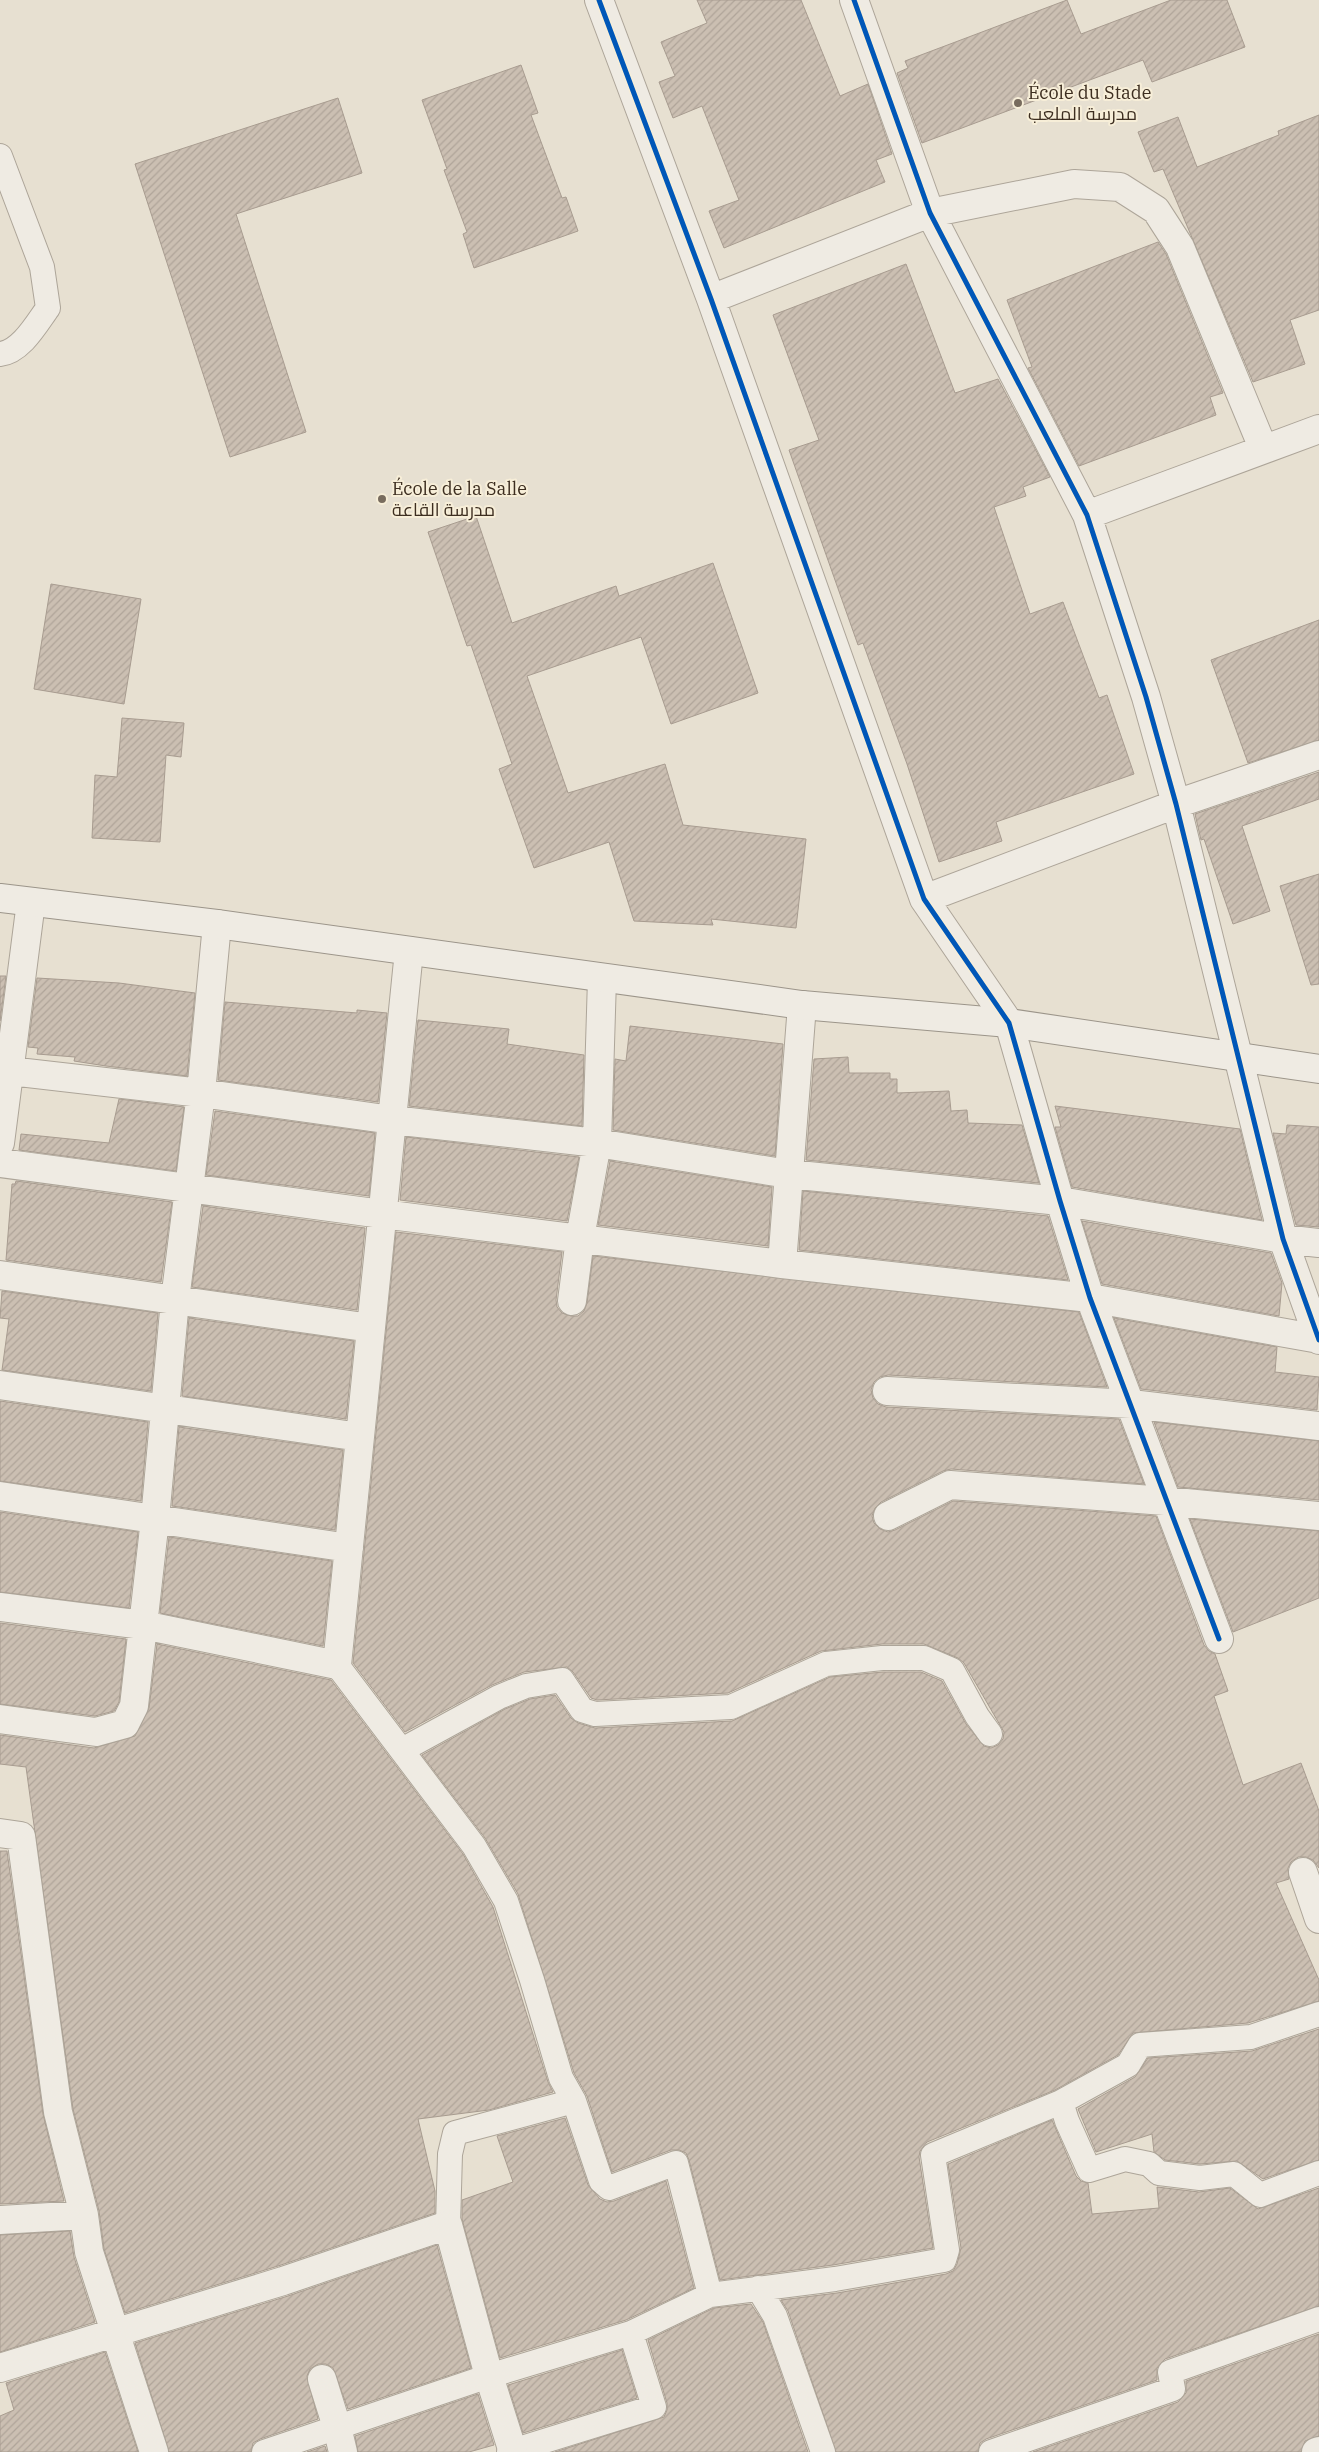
<svg xmlns="http://www.w3.org/2000/svg" width="1319" height="2452" viewBox="0 0 1319 2452" font-family="'IBM Plex Serif',Cairo,serif">
  <style>
    .building { fill: url(#building-hatch); stroke: #a89c90 }
    .lines { fill: none; stroke-linecap: round; stroke-linejoin: round }
    .lane-casing { stroke: #ada599; stroke-width: 26 }
    .street-casing { stroke: #ada599; stroke-width: 30 }
    .secondary-casing { stroke: #9c958a; stroke-width: 30 }
    .lane { stroke: #efebe3; stroke-width: 24 }
    .street { stroke: #efebe3; stroke-width: 28 }
    .secondary { stroke: #efebe3; stroke-width: 28 }
    .cycleway-casing { stroke: #f7eed8; stroke-width: 8 }
    .cycleway { stroke: #0057b8; stroke-width: 5 }
    .poi-dot { fill: #786c5e; stroke: #f7eed8; stroke-width: 2 }
    .labels { text-anchor: middle; stroke-width: 4; stroke-linejoin: round; paint-order: stroke }
    .poi-label { font-size: 18px; fill: #3d2e20; stroke: #f7eed8; text-anchor: start }
  </style>
  <defs>
    <pattern id="building-hatch" width="6" height="6" patternUnits="userSpaceOnUse" patternTransform="scale(1.25)"><rect width="6" height="6" fill="#cbbfb2"/><path d="M-1 1l2-2M0 6l6-6M5 7l2-2" fill="none" stroke="#afa499"/></pattern>
  </defs>
  <rect width="100%" height="100%" fill="#e7e0d1"/>
  <path class="building" d="M 697,0 L 801,0 L 840,96 L 868,84 L 892,154 L 876,160 L 885,182 L 724,248 L 709,211 L 739,200 L 702,106 L 673,118 L 659,82 L 675,76 L 661,42 L 707,23 Z
    M 1067,0 L 1081,34 L 1171,0 L 1227,0 L 1245,47 L 1152,82 L 1143,60 L 922,143 L 897,73 L 908,68 L 905,61 Z
    M 521,65 L 538,113 L 531,115 L 562,198 L 566,197 L 578,231 L 474,268 L 463,234 L 467,232 L 444,170 L 447,169 L 422,100 Z
    M 338,98 L 362,173 L 236,214 L 306,432 L 230,457 L 135,164 Z
    M 1319,115 L 1319,310 L 1290,320 L 1305,364 L 1253,382 L 1163,169 L 1154,172 L 1138,132 L 1178,117 L 1197,167 L 1279,135 L 1278,131 Z
    M 1158,242 L 1166,254 L 1223,393 L 1210,397 L 1216,415 L 1079,466 L 1028,368 L 1032,367 L 1007,300 Z
    M 906,264 L 955,393 L 998,379 L 1050,477 L 1023,487 L 1026,496 L 994,507 L 1030,614 L 1063,602 L 1099,698 L 1107,695 L 1134,774 L 996,822 L 1002,841 L 939,862 L 907,764 L 863,643 L 858,645 L 789,450 L 819,440 L 773,315 Z
    M 476,516 L 512,623 L 616,586 L 619,596 L 713,563 L 758,693 L 671,724 L 641,637 L 527,676 L 568,793 L 665,764 L 683,825 L 806,839 L 796,928 L 711,919 L 713,925 L 634,921 L 609,842 L 534,868 L 499,769 L 512,764 L 471,645 L 467,646 L 428,532 Z
    M 51,584 L 141,599 L 124,704 L 34,689 Z
    M 1319,620 L 1319,740 L 1248,763 L 1211,660 Z
    M 122,718 L 184,723 L 181,757 L 166,755 L 160,842 L 92,838 L 95,775 L 117,777 Z
    M 1319,772 L 1319,799 L 1242,826 L 1270,911 L 1233,924 L 1204,839 L 1201,840 L 1195,814 Z
    M 1319,874 L 1319,984 L 1311,985 L 1280,886 Z
    M 0,976 L 6,976 L 0,1021 Z
    M 37,978 L 119,983 L 195,993 L 187,1076 L 106,1066 L 74,1061 L 75,1057 L 37,1054 L 38,1048 L 28,1047 Z
    M 225,1002 L 357,1013 L 357,1010 L 387,1013 L 378,1102 L 218,1080 Z
    M 418,1020 L 509,1029 L 507,1044 L 584,1055 L 582,1126 L 409,1106 Z
    M 630,1026 L 783,1044 L 775,1156 L 613,1130 L 615,1059 L 626,1061 Z
    M 848,1057 L 849,1073 L 890,1073 L 890,1079 L 897,1079 L 897,1093 L 949,1091 L 951,1111 L 967,1110 L 968,1123 L 1022,1125 L 1039,1183 L 806,1160 L 814,1059 Z
    M 119,1099 L 184,1107 L 176,1171 L 19,1150 L 21,1134 L 109,1143 Z
    M 1055,1106 L 1240,1129 L 1262,1220 L 1072,1187 L 1055,1127 L 1061,1127 Z
    M 215,1111 L 375,1133 L 369,1196 L 206,1175 Z
    M 1287,1125 L 1319,1127 L 1319,1227 L 1296,1225 L 1273,1133 L 1286,1134 Z
    M 406,1137 L 579,1157 L 567,1221 L 400,1200 Z
    M 610,1161 L 772,1187 L 768,1246 L 598,1225 Z
    M 16,1181 L 172,1202 L 161,1282 L 6,1260 L 12,1184 L 15,1184 Z
    M 803,1191 L 1048,1216 L 1068,1280 L 799,1250 Z
    M 203,1206 L 365,1228 L 357,1310 L 192,1287 Z
    M 1082,1221 L 1271,1253 L 1282,1283 L 1279,1316 L 1102,1284 Z
    M 396,1232 L 562,1252 L 556,1300 L 557,1307 L 562,1313 L 571,1316 L 578,1316 L 584,1311 L 587,1303 L 593,1256 L 1079,1312 L 1107,1387 L 888,1375 L 880,1377 L 874,1382 L 871,1390 L 873,1398 L 878,1404 L 886,1407 L 1119,1419 L 1144,1484 L 951,1469 L 943,1471 L 881,1502 L 875,1508 L 872,1516 L 874,1523 L 880,1529 L 888,1532 L 895,1530 L 953,1501 L 1156,1516 L 1204,1645 L 1209,1651 L 1215,1654 L 1228,1691 L 1214,1696 L 1243,1785 L 1301,1763 L 1319,1811 L 1319,1868 L 1313,1860 L 1306,1857 L 1298,1857 L 1291,1862 L 1288,1868 L 1289,1879 L 1276,1883 L 1319,1980 L 1319,2001 L 1248,2023 L 1133,2033 L 1118,2055 L 1055,2090 L 927,2142 L 920,2151 L 919,2157 L 933,2248 L 833,2265 L 720,2280 L 689,2160 L 686,2153 L 679,2150 L 671,2150 L 612,2172 L 587,2096 L 574,2073 L 518,1894 L 485,1838 L 422,1755 L 505,1709 L 530,1699 L 555,1695 L 571,1718 L 578,1723 L 595,1728 L 732,1721 L 830,1677 L 883,1672 L 921,1672 L 942,1681 L 966,1724 L 984,1746 L 991,1748 L 998,1745 L 1003,1739 L 1004,1732 L 964,1663 L 958,1658 L 924,1644 L 882,1644 L 821,1651 L 728,1693 L 597,1700 L 591,1698 L 573,1672 L 567,1667 L 524,1672 L 492,1685 L 405,1732 L 353,1663 Z
    M 2,1291 L 158,1313 L 151,1391 L 2,1370 L 9,1319 L 0,1318 Z
    M 189,1318 L 354,1341 L 346,1419 L 182,1396 Z
    M 1114,1318 L 1277,1347 L 1275,1372 L 1319,1377 L 1317,1410 L 1141,1389 Z
    M 0,1401 L 148,1422 L 141,1501 L 0,1481 Z
    M 1154,1422 L 1319,1441 L 1319,1500 L 1178,1487 Z
    M 179,1427 L 343,1450 L 335,1530 L 172,1506 Z
    M 0,1512 L 138,1532 L 129,1608 L 0,1592 Z
    M 1190,1519 L 1319,1531 L 1319,1598 L 1233,1632 Z
    M 169,1537 L 332,1561 L 323,1646 L 160,1613 Z
    M 0,1623 L 126,1639 L 119,1702 L 114,1711 L 95,1716 L 0,1704 Z
    M 157,1644 L 331,1680 L 463,1854 L 493,1907 L 548,2082 L 553,2092 L 489,2110 L 418,2119 L 435,2191 L 435,2213 L 278,2266 L 125,2313 L 104,2249 L 99,2211 L 73,2109 L 26,1767 L 0,1764 L 0,1735 L 94,1748 L 135,1736 L 149,1708 Z
    M 0,1851 L 7,1851 L 43,2114 L 64,2201 L 0,2204 Z
    M 1319,2029 L 1319,2160 L 1263,2179 L 1237,2161 L 1200,2164 L 1165,2160 L 1154,2152 L 1152,2134 L 1096,2152 L 1078,2109 L 1135,2077 L 1148,2058 L 1252,2051 Z
    M 565,2118 L 588,2185 L 600,2199 L 607,2202 L 614,2201 L 666,2181 L 694,2288 L 626,2320 L 500,2358 L 462,2219 L 462,2200 L 513,2182 L 497,2136 Z
    M 1052,2120 L 1076,2176 L 1081,2181 L 1088,2183 L 1092,2214 L 1159,2208 L 1157,2187 L 1199,2192 L 1230,2188 L 1258,2209 L 1319,2188 L 1319,2306 L 1165,2359 L 1157,2368 L 1157,2380 L 986,2439 L 980,2443 L 978,2452 L 836,2452 L 788,2311 L 781,2300 L 837,2293 L 946,2274 L 953,2271 L 957,2264 L 961,2248 L 948,2164 Z
    M 70,2231 L 74,2257 L 95,2322 L 0,2352 L 0,2235 Z
    M 437,2245 L 471,2368 L 348,2409 L 333,2368 L 326,2364 L 318,2364 L 310,2369 L 307,2376 L 318,2419 L 260,2439 L 253,2443 L 251,2452 L 169,2452 L 135,2343 L 288,2296 Z
    M 751,2304 L 763,2322 L 808,2452 L 555,2452 L 664,2417 L 667,2410 L 667,2403 L 648,2340 L 714,2308 Z
    M 1319,2334 L 1319,2436 L 1305,2441 L 1301,2452 L 1033,2452 L 1178,2402 L 1186,2393 L 1186,2381 Z
    M 622,2350 L 637,2398 L 523,2433 L 508,2385 Z
    M 105,2352 L 138,2452 L 0,2452 L 0,2416 L 14,2410 L 6,2383 Z
    M 478,2394 L 494,2445 L 469,2452 L 358,2452 L 355,2436 Z
    M 325,2446 L 327,2452 L 307,2452 Z"/>
  <g class="lines">
    <g class="lane-casing">
      <path id="lane" d="M 0,156 L 42,267 L 48,308 C 37,323 21,352 0,354
        M 337,1665 L 474,1846 L 506,1901 L 532,1980 L 561,2078 L 574,2101 L 601,2181 L 609,2188 L 676,2163 L 710,2295 L 631,2333 L 654,2407 L 509,2452
        M 402,1750 L 499,1697 L 526,1686 L 562,1680 L 582,1710 L 595,1714 L 731,1707 L 826,1664 L 882,1658 L 924,1658 L 952,1670 L 977,1716 L 990,1734
        M 1061,2102 L 1067,2121 L 1089,2170 L 1125,2159 L 1149,2164 L 1159,2173 L 1200,2178 L 1234,2174 L 1260,2195 L 1319,2173
        M 448,2225 L 450,2154 L 455,2133 L 574,2101
        M 758,2288 L 775,2316 L 823,2452
        M 710,2295 L 835,2279 L 944,2260 L 947,2250 L 933,2155 L 1061,2102 L 1128,2065 L 1140,2045 L 1251,2037 L 1319,2014
        M 264,2452 L 489,2376 L 631,2333
        M 991,2452 L 1173,2389 L 1170,2372 L 1319,2319"/>
    </g>
    <g class="street-casing">
      <path id="street" d="M 599,0 L 711,299 L 924,899 L 1009,1023 L 1060,1201 L 1090,1298 L 1219,1639
        M 854,0 L 930,213 L 1087,515 L 1146,697 L 1176,804 L 1283,1239 L 1319,1340
        M 711,299 L 930,213 L 1074,184 L 1120,187 L 1156,210 L 1180,247 L 1263,448
        M 1087,515 L 1319,429
        M 924,899 L 1176,804 L 1319,755
        M 0,1070 L 201,1093 L 392,1120 L 597,1143 L 788,1174 L 1060,1201 L 1283,1239 L 1319,1243
        M 0,1143 L 31,902
        M 0,1163 L 382,1214 L 782,1264 L 1090,1298 L 1319,1339
        M 782,1264 L 802,1005
        M 0,1275 L 371,1328
        M 572,1301 L 580,1238 L 597,1143 L 602,979
        M 0,1385 L 360,1437
        M 887,1391 L 1131,1404 L 1319,1426
        M 0,1496 L 349,1548
        M 888,1516 L 950,1485 L 1165,1501 L 1319,1516
        M 0,1607 L 143,1625 L 337,1665 L 409,951
        M 0,1719 L 96,1732 L 125,1724 L 134,1706 L 155,1519 L 175,1300 L 201,1093 L 217,924
        M 0,1833 L 21,1836 L 58,2112 L 84,2215 L 89,2252 L 154,2452
        M 1303,1872 L 1319,1919
        M 0,2220 L 84,2215
        M 0,2368 L 283,2281 L 448,2225 L 489,2376 L 513,2452
        M 322,2379 L 337,2427 L 343,2452
        M 1316,2452 L 1319,2451"/>
    </g>
    <g class="secondary-casing">
      <path id="secondary" d="M 0,898 L 217,924 L 802,1005 L 1009,1023 L 1319,1069"/>
    </g>
    <use href="#lane" class="lane"/>
    <use href="#street" class="street"/>
    <use href="#secondary" class="secondary"/>
    <g class="cycleway-casing">
      <path id="cycleway" d="M 599,0 L 711,299 L 924,899 L 1009,1023 L 1060,1201 L 1090,1298 L 1219,1639
        M 854,0 L 930,213 L 1087,515 L 1146,697 L 1176,804 L 1283,1239 L 1319,1340"/>
    </g>
    <use href="#cycleway" class="cycleway"/>
  </g>
  <g class="poi-dot">
    <circle cx="1018" cy="103" r="5"/>
    <circle cx="382" cy="499" r="5"/>
  </g>
  <g class="labels">
    <g class="poi-label">
      <text x="1028" y="99">École du Stade<tspan x="1028" dy="21">مدرسة الملعب</tspan></text>
      <text x="392" y="495">École de la Salle<tspan x="392" dy="21">مدرسة القاعة</tspan></text>
    </g>
  </g>
</svg>
